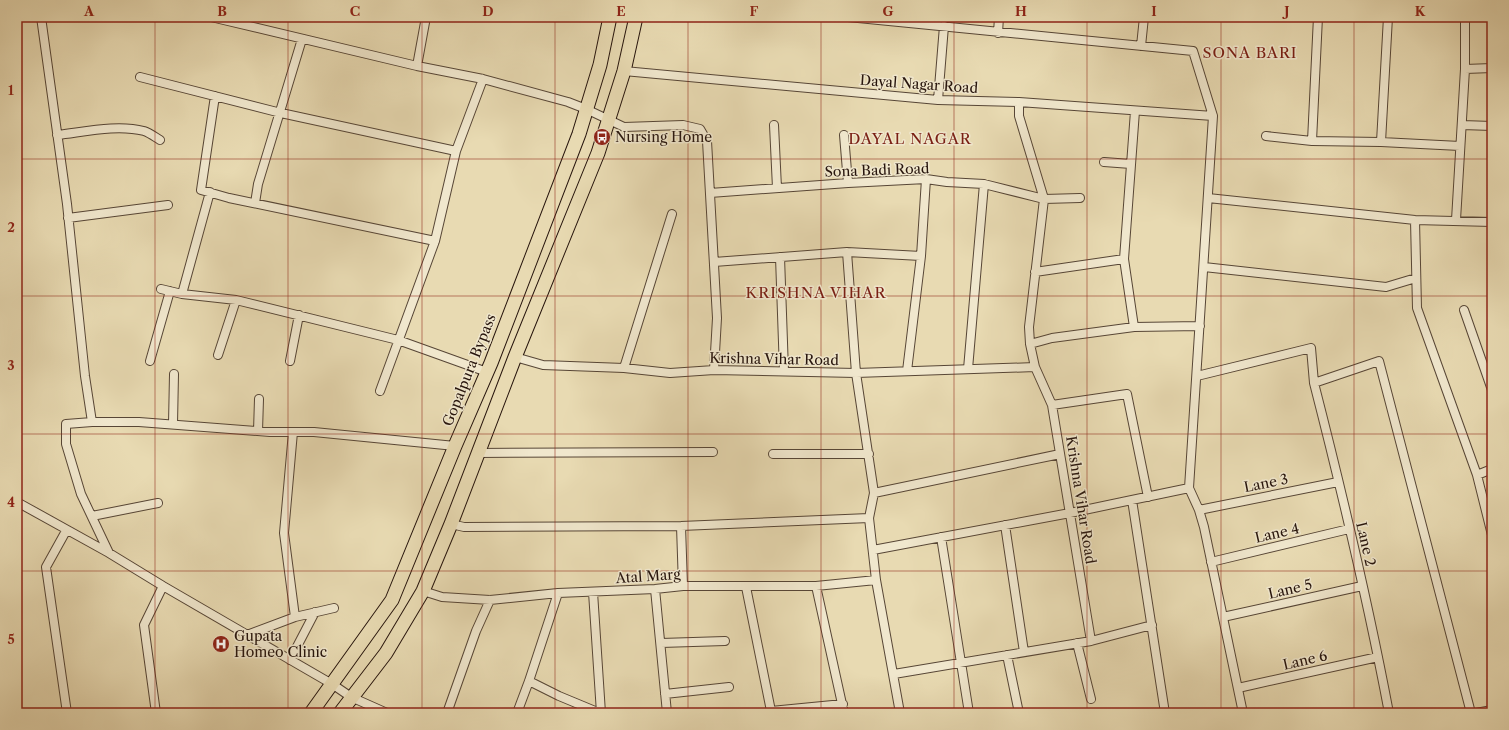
<svg xmlns="http://www.w3.org/2000/svg" width="1509" height="730" viewBox="0 0 1509 730" font-family="'Libre Caslon Text',serif">
  <style>
    .lines { fill: none; stroke-linecap: round; stroke-linejoin: round }
    .minor-casing { stroke: #574636; stroke-width: 10 }
    .primary-casing { stroke: #27150d; stroke-width: 15 }
    .minor { stroke: #f0e7cd; stroke-width: 8 }
    .primary { stroke: #e8dab2; stroke-width: 13 }
    .grid { fill: none; stroke: #8f2418; stroke-width: 1; stroke-opacity: 0.55 }
    .labels { text-anchor: middle; stroke-width: 3; stroke-linejoin: round; paint-order: stroke }
    .street-label { font-size: 14px; fill: #27150d; stroke: #f0e7cd }
    .poi-label { font-size: 14px; fill: #27150d; stroke: #f0e7cd; text-anchor: start }
    .neighbourhood-label { font-size: 15px; letter-spacing: 1px; fill: #7a1f14; stroke: #f0e7cd }
    .neatline { fill: none; stroke: #8f2418; stroke-width: 1.5 }
    .grid-label { font-size: 13px; text-anchor: middle; font-weight: bold; fill: #8f2418 }
  </style>
  <rect width="100%" height="100%" fill="#e8dab2"/>
  <filter id="stains"><feTurbulence type="fractalNoise" baseFrequency=".005" numOctaves="4"/><feColorMatrix values="0 0 0 0 .2 0 0 0 0 .09 0 0 0 0 .02 0 0 0 .5 -.17"/></filter>
  <radialGradient id="worn" r=".72"><stop offset=".6" stop-color="#630" stop-opacity="0"/><stop offset="1" stop-color="#630" stop-opacity=".3"/></radialGradient>
  <g class="lines">
    <g class="minor-casing">
      <path id="minor" d="M 41,17 L 67,204 L 85,376 L 92,422
        M 211,17 L 417,66 L 483,79 L 568,102 L 586,109 L 624,127 L 683,125 L 700,129 L 707,141 L 717,318 L 714,370
        M 848,17 L 1193,51 L 1213,116 L 1189,488 L 1199,510 L 1204,527 L 1243,713
        M 998,33 L 999,17
        M 1141,46 L 1144,17
        M 417,66 L 426,17
        M 1465,69 L 1492,68
        M 624,71 L 938,100 L 1019,102 L 1213,116
        M 140,77 L 281,113 L 456,151
        M 215,96 L 201,190 L 229,198 L 435,241 L 456,151 L 483,79
        M 938,100 L 944,26
        M 1019,102 L 1019,116 L 1044,199 L 1029,327 L 1030,344 L 1035,367 L 1052,405 L 1091,641
        M 774,125 L 777,188
        M 1462,125 L 1492,126
        M 57,135 C 84,132 117,124 144,131 C 150,133 155,137 160,140
        M 844,135 L 848,183
        M 1266,136 L 1312,141 L 1381,142 L 1460,146
        M 1312,141 L 1318,17
        M 1381,142 L 1388,17
        M 1104,162 L 1131,164
        M 210,192 L 182,294 L 236,300 L 398,340 L 487,372
        M 710,193 L 848,183 L 926,179 L 947,182 L 984,184 L 1044,199 L 1080,198
        M 1208,198 L 1415,220 L 1492,222
        M 255,203 L 258,184 L 302,39
        M 68,218 L 168,205
        M 1415,220 L 1417,308 L 1477,475 L 1492,535
        M 1456,220 L 1465,69 L 1465,17
        M 847,252 L 856,373 L 874,493 L 869,518 L 876,580 L 900,713
        M 780,257 L 784,371
        M 714,262 L 847,252 L 921,256
        M 1204,267 L 1386,287 L 1416,278
        M 1035,272 L 1124,259
        M 161,289 L 182,294
        M 1464,310 L 1492,390
        M 1134,327 L 1124,259 L 1135,111
        M 1030,344 L 1052,338 L 1134,327 L 1200,326
        M 218,355 L 236,300
        M 515,357 L 543,365 L 624,368 L 670,373 L 714,370 L 856,373 L 1035,367
        M 150,361 L 170,291
        M 290,361 L 299,315
        M 624,368 L 672,214
        M 968,369 L 984,184
        M 907,371 L 921,256 L 926,179
        M 1197,376 L 1311,348 L 1314,383 C 1342,492 1368,602 1389,713
        M 1314,383 L 1379,361 L 1471,713
        M 380,391 L 435,241
        M 1052,405 L 1127,394 L 1148,497
        M 173,424 L 174,374
        M 258,431 L 259,399
        M 478,453 L 713,452
        M 773,454 L 869,454
        M 1477,475 L 1492,469
        M 874,493 L 1060,454
        M 1132,500 L 1165,713
        M 17,502 L 109,553 L 163,586 L 332,684 L 351,697 L 387,713
        M 1199,510 L 1338,482
        M 92,516 L 158,503
        M 451,524 L 464,527 L 681,526 L 869,518
        M 1005,525 L 1024,652
        M 681,526 L 683,586
        M 66,531 L 46,567 L 67,713
        M 941,537 L 969,713
        M 873,550 L 1070,513 L 1189,488
        M 109,553 L 81,494 L 66,444 L 66,424 L 92,422 L 139,422 L 270,432 L 314,432 L 455,446
        M 1211,562 L 1349,529
        M 816,586 L 844,713
        M 746,587 L 771,711 L 843,704
        M 655,589 L 667,713
        M 423,591 L 442,597 L 490,600 L 558,593 L 655,589 L 683,586 L 816,586 L 876,580
        M 593,592 L 601,713
        M 295,617 L 334,608
        M 1223,617 L 1362,586
        M 247,635 L 295,617 L 284,533 L 293,432
        M 661,643 L 725,641
        M 1077,643 L 1091,699
        M 1007,655 L 1019,713
        M 290,660 L 315,612
        M 894,674 L 1091,641 L 1152,625
        M 529,681 L 559,696 L 600,713
        M 1238,688 L 1378,657
        M 665,694 L 729,687
        M 156,713 L 144,625 L 163,586
        M 447,713 L 476,631 L 490,600
        M 517,713 L 529,681 L 558,593
        M 1476,713 L 1492,710"/>
    </g>
    <g class="primary-casing">
      <path id="primary" d="M 311,713 L 392,600 L 455,446 L 491,363 L 579,134 L 600,65 L 610,17
        M 340,713 L 386,653 L 423,591 L 451,524 L 515,357 L 598,153 L 624,71 L 636,17"/>
    </g>
    <use href="#minor" class="minor"/>
    <use href="#primary" class="primary"/>
  </g>
  <path class="grid" d="M 155,17 L 155,713M 288,17 L 288,713M 422,17 L 422,713M 555,17 L 555,713M 688,17 L 688,713M 821,17 L 821,713M 954,17 L 954,713M 1087,17 L 1087,713M 1221,17 L 1221,713M 1354,17 L 1354,713M 17,159 L 1492,159M 17,296 L 1492,296M 17,434 L 1492,434M 17,571 L 1492,571"/>
  <defs>
    <g id="bus-disc" transform="scale(0.9)"><circle r="9.5" fill="#8f2418" stroke="#f0e7cd"/><path d="M-5-6H5V4H4V6H2V4H-2V6H-4V4H-5ZM-3.5-4V0h7V-4ZM-3.5 1.2v1.5H-2V1.2ZM2 1.2v1.5H3.5V1.2Z" fill="#fff"/></g>
    <g id="hospital-disc" transform="scale(0.9)"><circle r="9.5" fill="#8f2418" stroke="#f0e7cd"/><path d="M-5-5h3v3.5h4V-5h3V5h-3V1.5h-4V5h-3Z" fill="#fff"/></g>
  </defs>
  <g fill-rule="evenodd">
    <use href="#bus-disc" x="602" y="137"/>
    <use href="#hospital-disc" x="221" y="644"/>
  </g>
  <g class="labels">
    <g class="street-label">
      <text transform="translate(919 84) rotate(4)" y="5">Dayal Nagar Road</text>
      <text transform="translate(877 170) rotate(-2)" y="5">Sona Badi Road</text>
      <text transform="translate(774 359) rotate(1)" y="5">Krishna Vihar Road</text>
      <text transform="translate(469 370) rotate(-68)" y="5">Gopalpura Bypass</text>
      <text transform="translate(1266 483) rotate(-11)" y="5">Lane 3</text>
      <text transform="translate(1081 500) rotate(81)" y="5">Krishna Vihar Road</text>
      <text transform="translate(1277 533) rotate(-13)" y="5">Lane 4</text>
      <text transform="translate(1366 544) rotate(77)" y="5">Lane 2</text>
      <text transform="translate(648 576) rotate(-4)" y="5">Atal Marg</text>
      <text transform="translate(1290 589) rotate(-13)" y="5">Lane 5</text>
      <text transform="translate(1305 660) rotate(-13)" y="5">Lane 6</text>
    </g>
    <g class="poi-label">
      <text x="615" y="142">Nursing Home</text>
      <text x="234" y="641">Gupata<tspan x="234" dy="16">Homeo Clinic</tspan></text>
    </g>
    <g class="neighbourhood-label">
      <text x="1250" y="58">SONA BARI</text>
      <text x="910" y="144">DAYAL NAGAR</text>
      <text x="816" y="298">KRISHNA VIHAR</text>
    </g>
  </g>
  <rect width="1509" height="730" fill="none" stroke="#e8dab2" stroke-width="44"/>
  <rect x="22" y="22" width="1465" height="686" class="neatline"/>
  <g class="grid-label">
    <text x="89" y="16">A</text>
    <text x="222" y="16">B</text>
    <text x="355" y="16">C</text>
    <text x="488" y="16">D</text>
    <text x="621" y="16">E</text>
    <text x="754" y="16">F</text>
    <text x="888" y="16">G</text>
    <text x="1021" y="16">H</text>
    <text x="1154" y="16">I</text>
    <text x="1287" y="16">J</text>
    <text x="1420" y="16">K</text>
    <text x="11" y="95">1</text>
    <text x="11" y="232">2</text>
    <text x="11" y="370">3</text>
    <text x="11" y="507">4</text>
    <text x="11" y="644">5</text>
  </g>
  <rect width="100%" height="100%" filter="url(#stains)"/>
  <rect width="100%" height="100%" fill="url(#worn)"/>
</svg>
